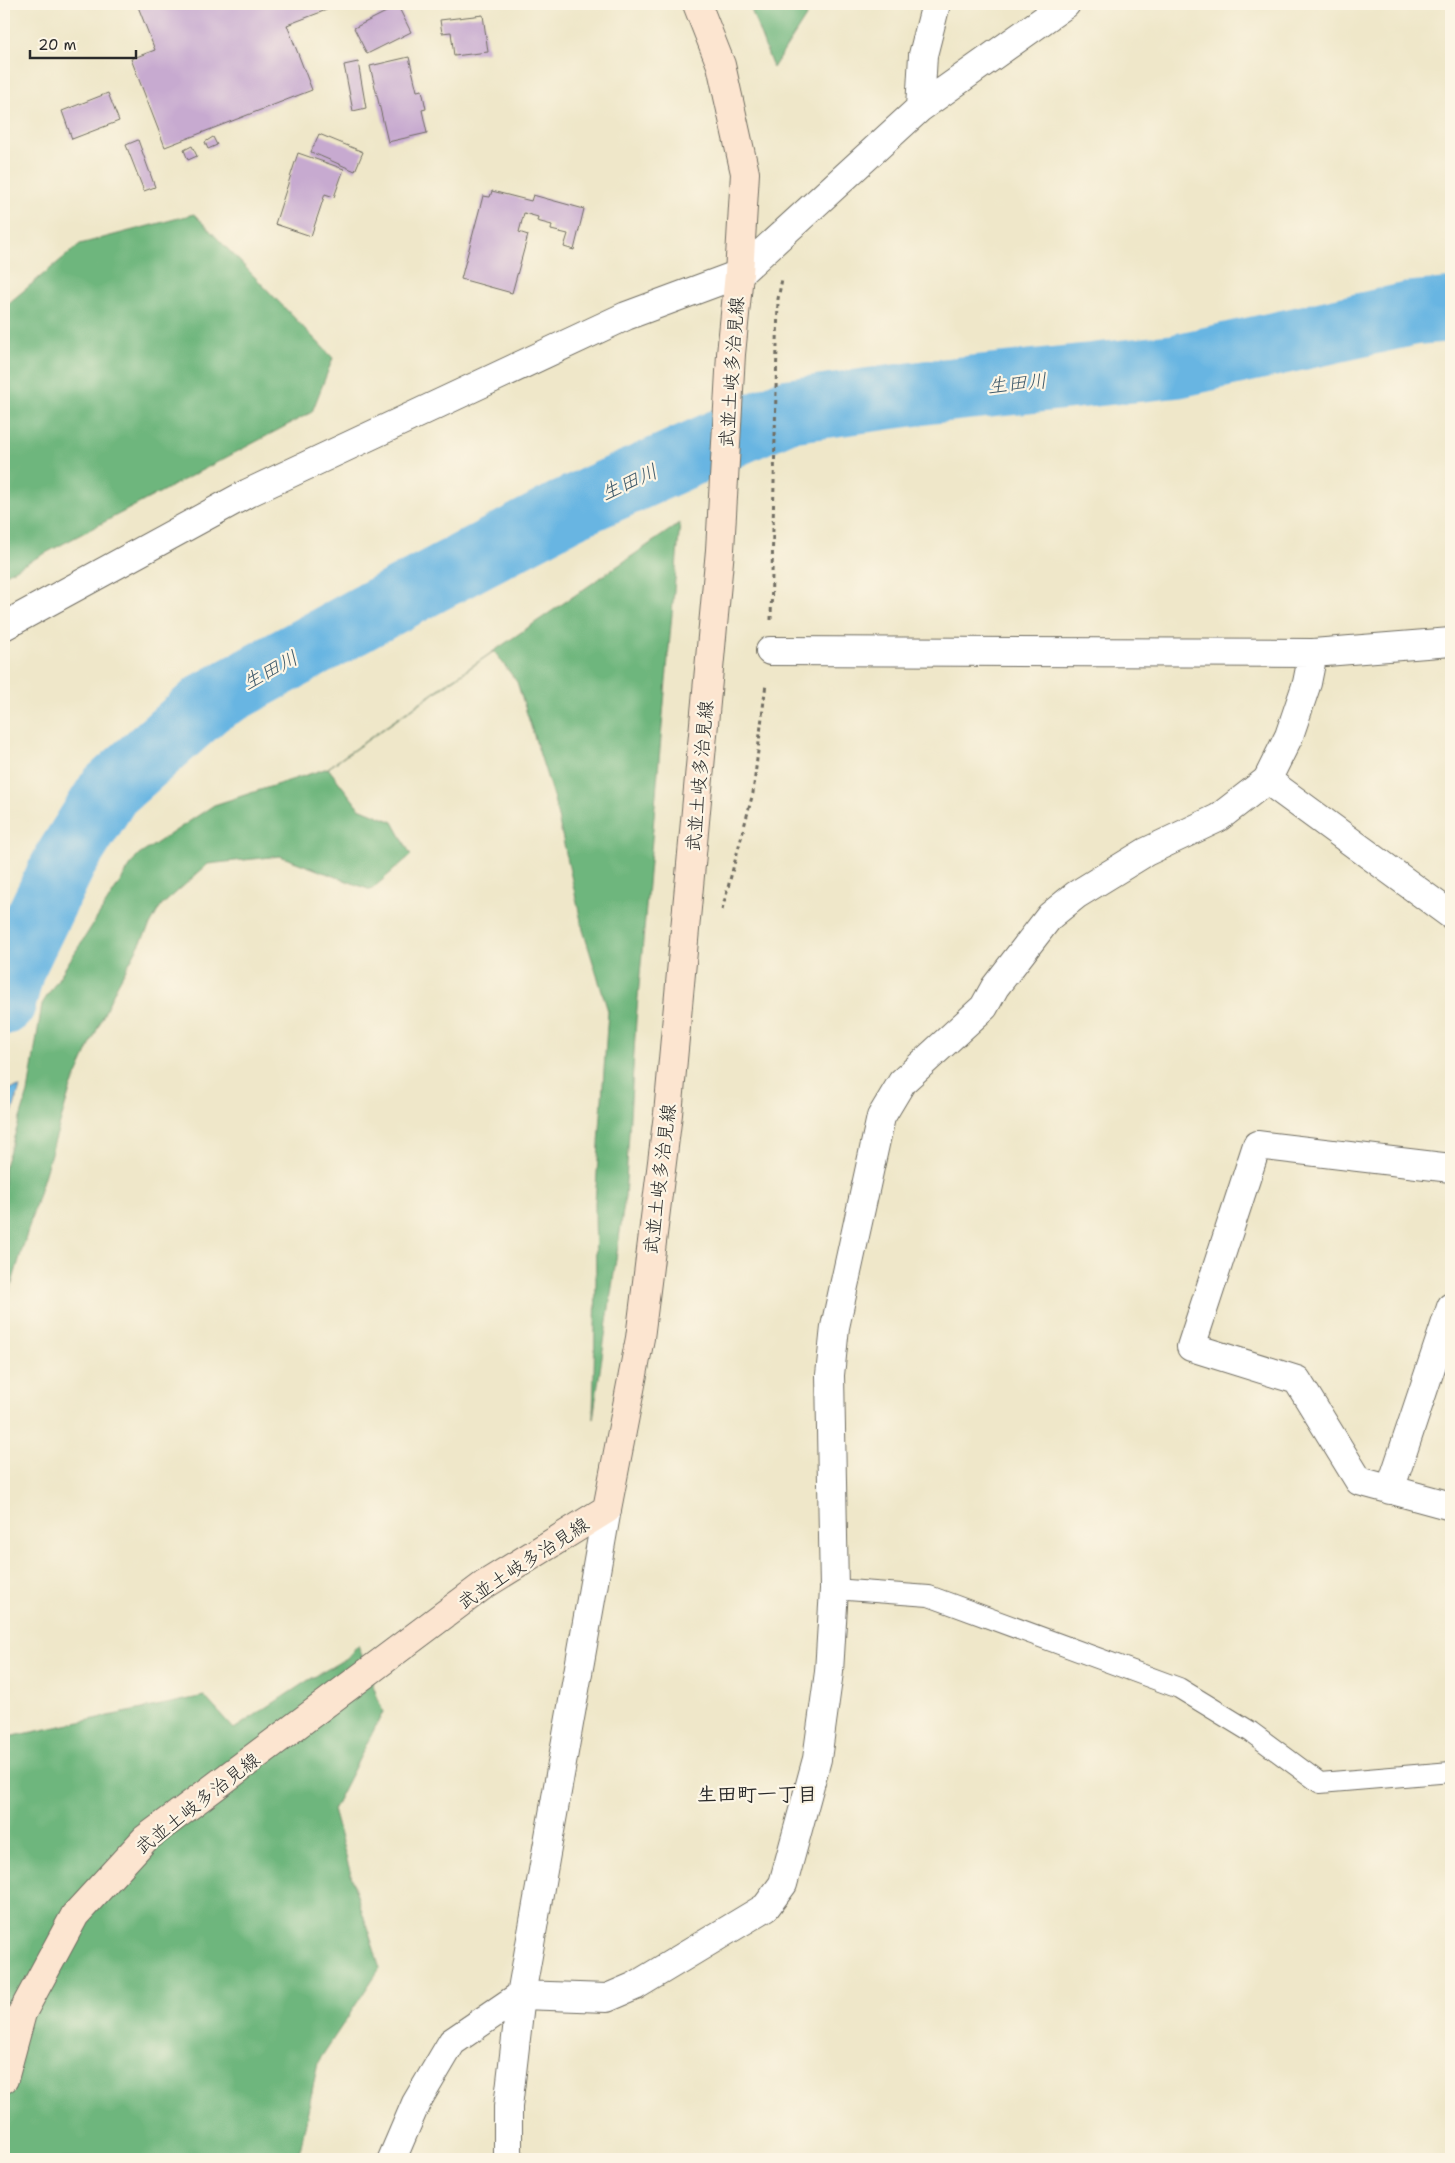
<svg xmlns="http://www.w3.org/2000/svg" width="1455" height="2163" viewBox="0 0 1455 2163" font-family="'Shantell Sans','Klee One',sans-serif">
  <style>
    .forest { fill: #6eb67d; stroke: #4c7054 }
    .water { fill: #68b5e2; stroke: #4a7086 }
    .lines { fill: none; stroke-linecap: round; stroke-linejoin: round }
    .river { stroke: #68b5e2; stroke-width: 64 }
    .building { fill: #c7aad0 }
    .service-casing { stroke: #706d62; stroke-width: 22 }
    .minor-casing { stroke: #706d62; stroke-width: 30 }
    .tertiary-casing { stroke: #706d62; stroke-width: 30 }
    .secondary-casing { stroke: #706d62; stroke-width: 30 }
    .path { stroke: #706d62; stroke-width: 3; stroke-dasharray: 4 4; stroke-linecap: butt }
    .service { stroke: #fff; stroke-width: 20 }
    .minor { stroke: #fff; stroke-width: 28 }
    .tertiary { stroke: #fff; stroke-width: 28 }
    .secondary { stroke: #fce5d0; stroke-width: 28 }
    .labels { text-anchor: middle; stroke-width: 4.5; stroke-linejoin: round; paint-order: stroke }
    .street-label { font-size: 19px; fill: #2b2b2b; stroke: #fcf5e5 }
    .water-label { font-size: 20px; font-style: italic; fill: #405b6b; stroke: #fcf5e5 }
    .neighbourhood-label { font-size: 20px; font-weight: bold; fill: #2b2b2b; stroke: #fcf5e5 }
  </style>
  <rect width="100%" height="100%" fill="#fcf5e5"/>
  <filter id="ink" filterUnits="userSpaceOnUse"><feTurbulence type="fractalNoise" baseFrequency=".02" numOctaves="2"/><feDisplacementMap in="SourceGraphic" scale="10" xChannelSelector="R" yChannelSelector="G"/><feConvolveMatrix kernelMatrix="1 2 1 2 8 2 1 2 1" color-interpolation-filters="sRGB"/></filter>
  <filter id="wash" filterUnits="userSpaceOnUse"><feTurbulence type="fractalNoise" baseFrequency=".0096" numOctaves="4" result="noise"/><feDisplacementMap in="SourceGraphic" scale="20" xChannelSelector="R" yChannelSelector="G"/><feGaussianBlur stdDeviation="1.12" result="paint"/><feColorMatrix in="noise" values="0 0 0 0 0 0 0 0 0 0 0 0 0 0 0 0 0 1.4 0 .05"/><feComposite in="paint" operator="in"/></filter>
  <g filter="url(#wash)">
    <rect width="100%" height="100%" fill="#efe7c9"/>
    <path class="forest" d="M 749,4 L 814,4 L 773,68 Z
      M 194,214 L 333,358 L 312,412 L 4,575 L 4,307 L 80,244 Z
      M 680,523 L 636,1020 L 625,1197 L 593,1419 L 596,1282 L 595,1203 L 608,1011 L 583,930 L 554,799 L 517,682 L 494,651 L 328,768 L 359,808 L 393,822 L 411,855 L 371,890 L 280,856 L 208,864 L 160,907 L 116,987 L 70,1090 L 4,1310 L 4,1169 L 28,1093 L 42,1004 L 136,857 L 214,805 L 328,768 L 443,686 Z
      M 358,1645 L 383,1712 L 333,1810 L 355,1889 L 380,1968 L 318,2062 L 301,2146 L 296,2159 L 4,2159 L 4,1738 L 204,1696 L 234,1729 L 307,1681 L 347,1658 Z"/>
    <path class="water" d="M 20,1087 L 4,1139 L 4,1090 Z"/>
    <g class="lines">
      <path class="river" d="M 4,1003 L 13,968 L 65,861 L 109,791 L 208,703 L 376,611 L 571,508 L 787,411 L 929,392 L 1176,366 L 1415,313 L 1451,310"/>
    </g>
    <g id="blocks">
      <path class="building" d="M 137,4 L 342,4 L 287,25 L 312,90 L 165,147 L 131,59 L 155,50 Z
        M 398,6 L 411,32 L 367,54 L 354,28 Z
        M 483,15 L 488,52 L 454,56 L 451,32 L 442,33 L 440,20 Z
        M 409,57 L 417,91 L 422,90 L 426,109 L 422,110 L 427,133 L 388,142 L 370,66 Z
        M 358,62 L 366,108 L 353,111 L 344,65 Z
        M 108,93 L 119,121 L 72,139 L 62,111 Z
        M 319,134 L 363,152 L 355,171 L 311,152 Z
        M 213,137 L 217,145 L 208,149 L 205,142 Z
        M 138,140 L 155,187 L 144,191 L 126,145 Z
        M 192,146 L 197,156 L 188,160 L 184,150 Z
        M 298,153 L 344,169 L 334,197 L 325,194 L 311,236 L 275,224 Z
        M 492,191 L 531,201 L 533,195 L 584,209 L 574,250 L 564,247 L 568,234 L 551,230 L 552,225 L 537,221 L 538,217 L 524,213 L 519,232 L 528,235 L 512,293 L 461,279 L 483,196 L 490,197 Z"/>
    </g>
  </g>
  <g filter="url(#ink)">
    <use href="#blocks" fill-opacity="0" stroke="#706d62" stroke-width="1"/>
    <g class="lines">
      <g class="service-casing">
        <path id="service" d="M 834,1589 L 929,1596 L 1179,1688 L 1251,1732 L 1320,1783 L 1451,1772"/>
      </g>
      <g class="minor-casing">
        <path id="minor" d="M 920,108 L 923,55 L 936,4
          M 739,274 L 920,108 L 1066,4
          M 770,651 L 1313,653 L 1451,642
          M 1267,780 L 1451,915
          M 1451,1168 L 1257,1145 L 1191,1347 L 1297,1380 L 1359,1481 L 1451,1506
          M 1390,1490 L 1451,1307
          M 392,2159 L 416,2103 L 452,2042 L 521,1995 L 607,1998 L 635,1986 L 766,1907 L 783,1884 L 817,1759 L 829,1672 L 834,1589 L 830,1375 L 835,1327 L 881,1117 L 902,1082 L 984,1007 L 995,987 L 1050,916 L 1076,895 L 1146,852 L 1218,818 L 1267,780 L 1289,736 L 1307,683 L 1313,653
          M 508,2159 L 508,2107 L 521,1995 L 607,1509"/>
      </g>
      <g class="tertiary-casing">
        <path id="tertiary" d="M 4,626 L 248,493 L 626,316 L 739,274"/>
      </g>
      <g class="secondary-casing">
        <path id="secondary" d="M 4,2079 L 22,2013 L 75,1915 L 145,1839 L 484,1585 L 607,1509 L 640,1338 L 668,1114 L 720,550 L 731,354 L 739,274 L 745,173 L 721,65 L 697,4"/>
      </g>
      <path class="path" d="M 771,620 L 778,299 L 782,279
        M 722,910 L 753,793 L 766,683"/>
      <use href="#service" class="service"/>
      <use href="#minor" class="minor"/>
      <use href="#tertiary" class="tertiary"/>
      <use href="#secondary" class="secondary"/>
    </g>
  </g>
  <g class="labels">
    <g class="street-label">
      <text transform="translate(731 372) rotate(-86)" y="7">武並土岐多治見線</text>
      <text transform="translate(699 776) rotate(-85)" y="7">武並土岐多治見線</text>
      <text transform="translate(659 1179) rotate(-83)" y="7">武並土岐多治見線</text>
      <text transform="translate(523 1563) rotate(-33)" y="7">武並土岐多治見線</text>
      <text transform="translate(197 1803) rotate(-38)" y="7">武並土岐多治見線</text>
    </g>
    <g class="water-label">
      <text transform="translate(1017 383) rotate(-6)" y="7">生田川</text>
      <text transform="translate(629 482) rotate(-24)" y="7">生田川</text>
      <text transform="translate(270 670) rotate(-28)" y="7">生田川</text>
    </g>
    <g class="neighbourhood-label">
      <text x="757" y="1801">生田町一丁目</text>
    </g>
  </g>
  <rect width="1455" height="2163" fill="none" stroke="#fcf5e5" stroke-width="20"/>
  <path d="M30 50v8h106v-8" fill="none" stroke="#2b2b2b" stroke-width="2.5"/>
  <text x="38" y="50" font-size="15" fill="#2b2b2b" stroke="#fcf5e5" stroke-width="4" paint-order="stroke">20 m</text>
</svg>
